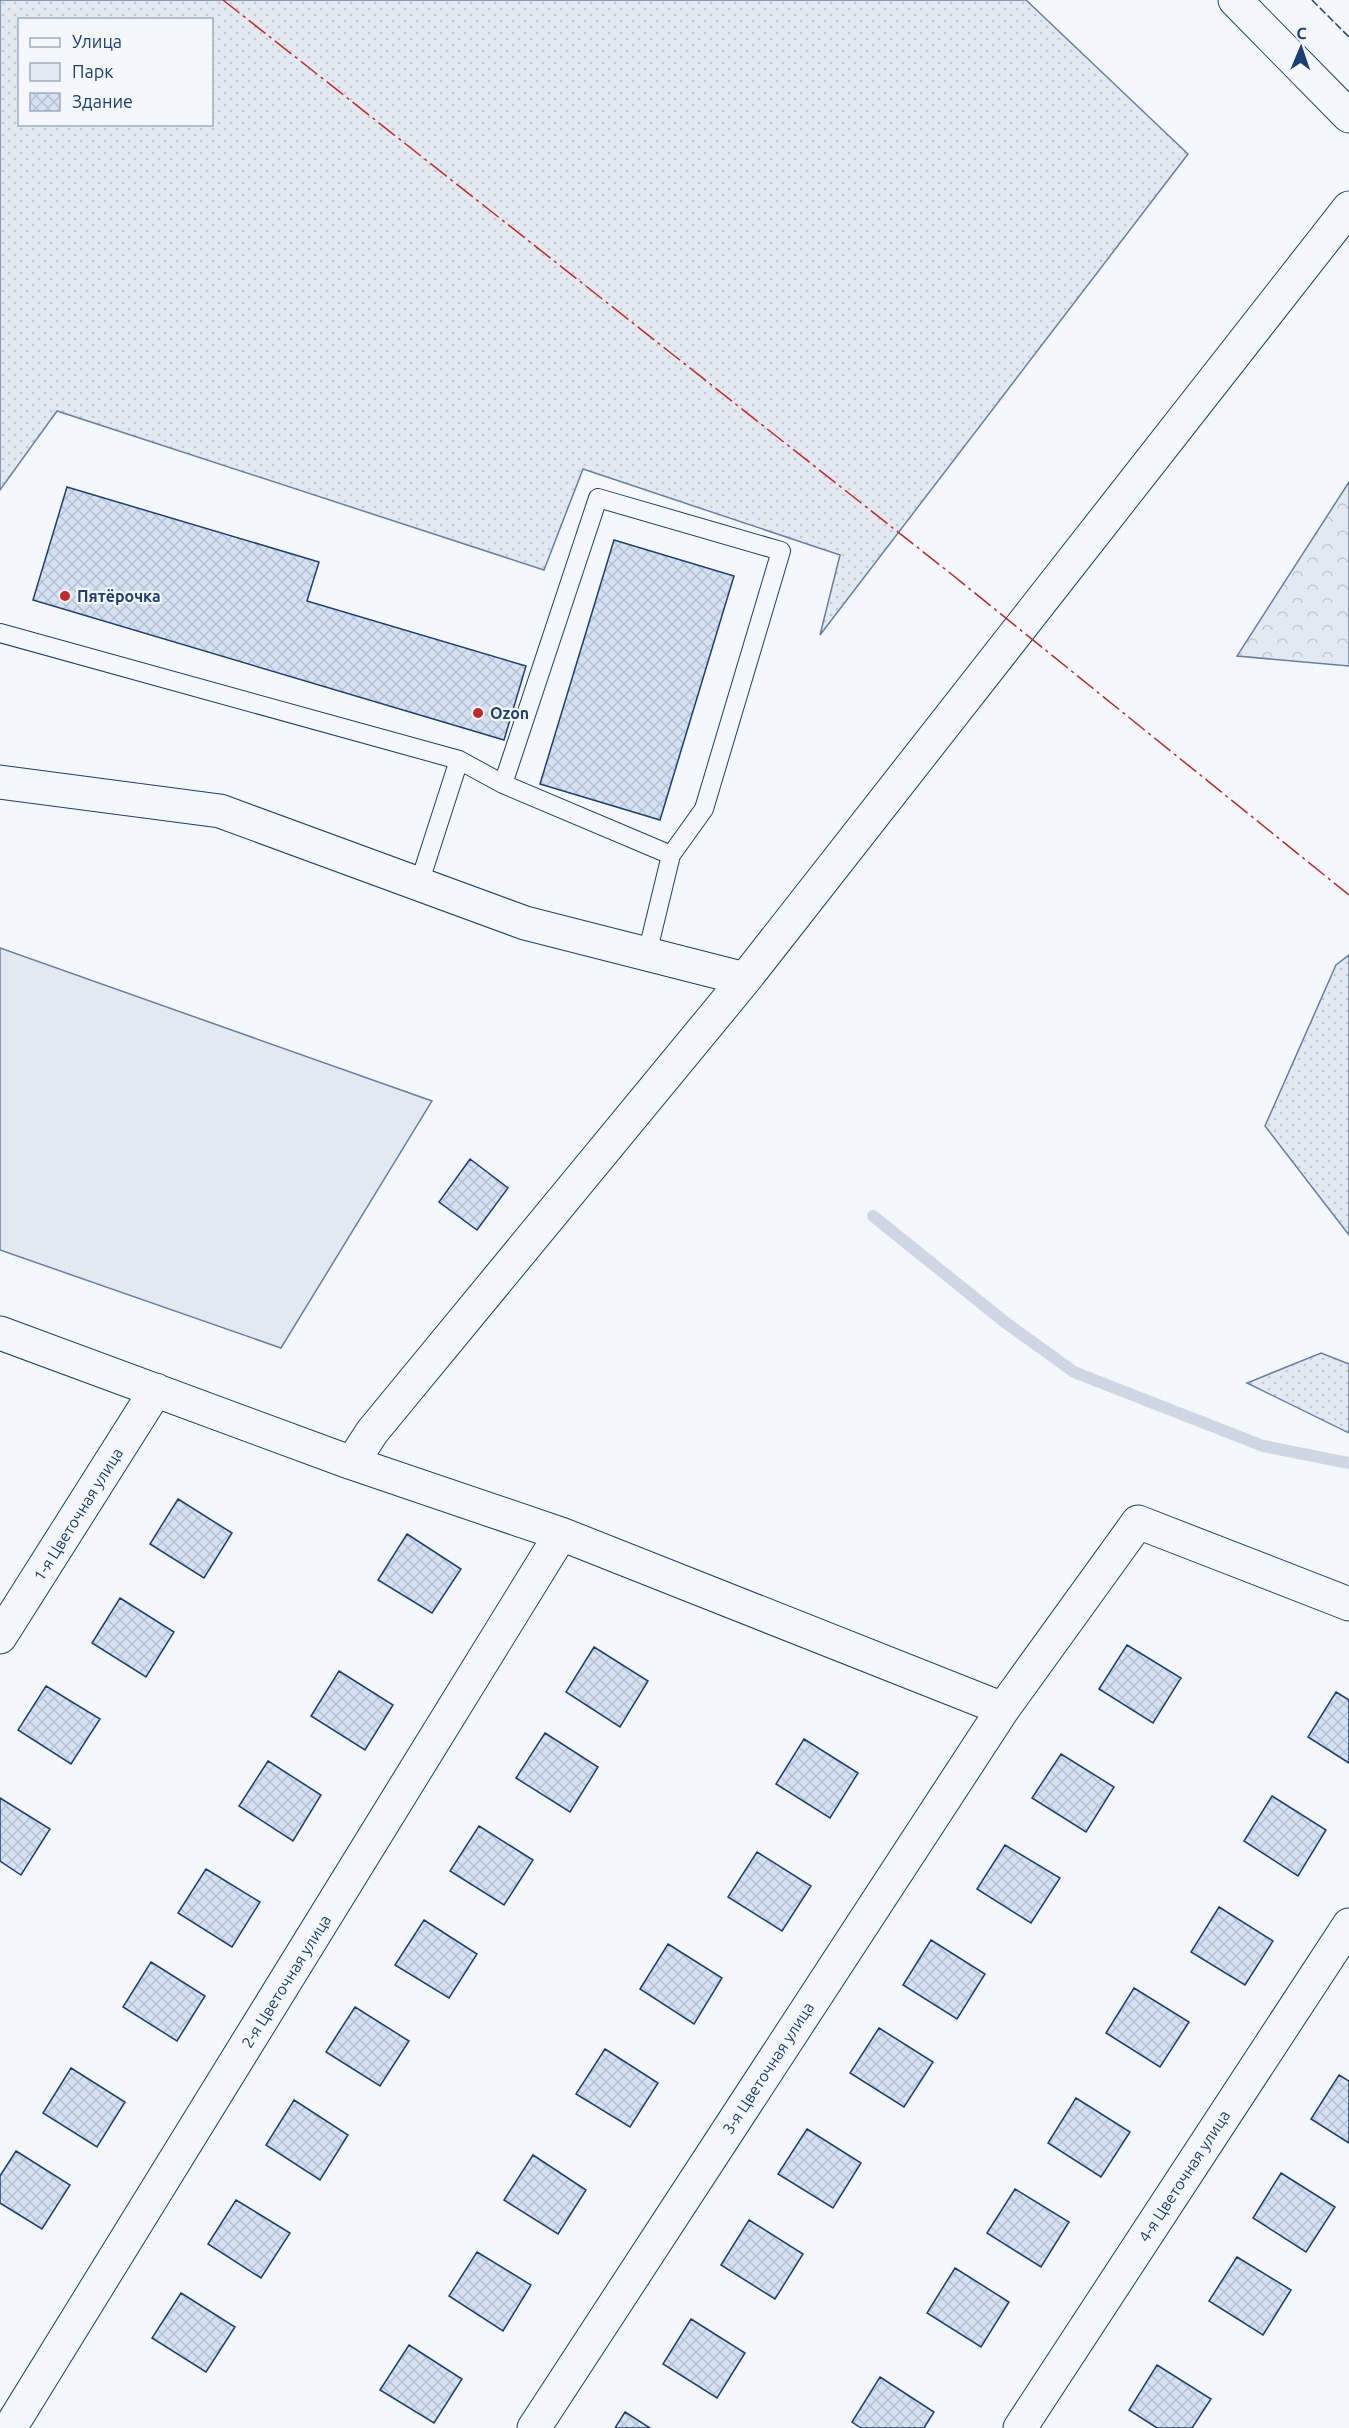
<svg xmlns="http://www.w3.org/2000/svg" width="1349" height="2428" viewBox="0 0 1349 2428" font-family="Ubuntu,sans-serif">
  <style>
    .grass { fill: url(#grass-dots); stroke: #687fa3; stroke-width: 1.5; fill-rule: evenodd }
    .forest { fill: url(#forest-crowns); stroke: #687fa3; stroke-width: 1.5 }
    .green { fill: #e3e9f0; stroke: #687fa3; stroke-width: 1.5 }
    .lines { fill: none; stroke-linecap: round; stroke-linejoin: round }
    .stream { stroke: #cfd7e4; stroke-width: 12 }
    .building { fill: url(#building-cross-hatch); stroke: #1d3f73; stroke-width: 1.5 }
    .service-casing { stroke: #1d3f73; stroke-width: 20 }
    .minor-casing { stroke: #1d3f73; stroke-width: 35 }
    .primary-casing { stroke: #1d3f73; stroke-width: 35 }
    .service { stroke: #f4f7fb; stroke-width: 18 }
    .minor { stroke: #f4f7fb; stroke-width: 33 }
    .primary { stroke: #f4f7fb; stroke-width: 33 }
    .fence { stroke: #1d3f73; stroke-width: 1.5; stroke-dasharray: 8 3; stroke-linecap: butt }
    .power { stroke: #c62828; stroke-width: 1.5; stroke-dasharray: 21 4.5 3 4.5; stroke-linecap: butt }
    .poi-dot { fill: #c62828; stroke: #f4f7fb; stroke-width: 2 }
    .labels { text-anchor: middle; stroke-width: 4.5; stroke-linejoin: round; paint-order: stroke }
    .poi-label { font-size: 16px; font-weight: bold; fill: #1d3f73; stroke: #f4f7fb; text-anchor: start }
    .street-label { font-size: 16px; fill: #1d3f73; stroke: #f4f7fb }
  </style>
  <defs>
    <pattern id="grass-dots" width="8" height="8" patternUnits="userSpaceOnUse" patternTransform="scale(1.5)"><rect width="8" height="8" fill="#e3e9f0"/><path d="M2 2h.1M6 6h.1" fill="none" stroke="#c2c9d1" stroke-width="1.8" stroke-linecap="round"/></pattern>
    <pattern id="forest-crowns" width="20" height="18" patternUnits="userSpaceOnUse" patternTransform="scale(1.5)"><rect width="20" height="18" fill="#e3e9f0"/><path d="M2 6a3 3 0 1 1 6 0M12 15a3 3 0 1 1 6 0" fill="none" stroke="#c2c9d1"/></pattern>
    <pattern id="building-cross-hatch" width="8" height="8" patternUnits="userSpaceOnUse" patternTransform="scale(1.5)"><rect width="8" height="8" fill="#d5e0f0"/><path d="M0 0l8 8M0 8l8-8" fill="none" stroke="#b6c1d1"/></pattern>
  </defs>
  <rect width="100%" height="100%" fill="#f4f7fb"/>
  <path class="grass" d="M 0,0 L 1026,0 L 1188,154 L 820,635 L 840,555 L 583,469 L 544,570 L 57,411 L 0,490 ZM 20,20 L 212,20 L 212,124 L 20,124 Z
    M 1349,955 L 1349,1235 L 1265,1126 L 1336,965 Z
    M 1321,1353 L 1349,1364 L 1349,1433 L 1247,1383 Z"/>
  <path class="forest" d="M 1349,482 L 1349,666 L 1237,656 Z"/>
  <path class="green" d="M 0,948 L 432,1101 L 281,1348 L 0,1250 Z"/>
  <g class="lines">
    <path class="stream" d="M 873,1216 L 1006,1323 L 1074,1372 L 1263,1446 L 1349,1463"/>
  </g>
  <path class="building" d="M 67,487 L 319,562 L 307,601 L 526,666 L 504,740 L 33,600 Z
    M 614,540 L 734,576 L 660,820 L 540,784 Z
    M 470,1159 L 508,1188 L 477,1230 L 439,1202 Z
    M 178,1499 L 232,1533 L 204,1578 L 150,1544 Z
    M 407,1534 L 461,1569 L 432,1613 L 378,1580 Z
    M 120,1598 L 174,1632 L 146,1677 L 92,1643 Z
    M 1127,1645 L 1181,1678 L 1153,1723 L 1099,1689 Z
    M 594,1647 L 648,1681 L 620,1727 L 566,1692 Z
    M 339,1671 L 393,1705 L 365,1750 L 311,1716 Z
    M 46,1686 L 100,1719 L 71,1764 L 18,1730 Z
    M 1336,1692 L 1349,1700 L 1349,1763 L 1308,1737 Z
    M 545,1733 L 598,1767 L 570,1812 L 516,1778 Z
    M 804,1739 L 858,1773 L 830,1818 L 776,1784 Z
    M 1061,1754 L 1114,1787 L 1086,1832 L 1032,1798 Z
    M 268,1761 L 321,1795 L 293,1841 L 239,1806 Z
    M 1272,1796 L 1326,1830 L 1298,1876 L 1244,1841 Z
    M 0,1798 L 50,1829 L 21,1875 L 0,1861 Z
    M 479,1826 L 533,1860 L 504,1905 L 450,1871 Z
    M 1005,1845 L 1060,1878 L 1031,1923 L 977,1889 Z
    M 757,1852 L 811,1886 L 782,1931 L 728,1897 Z
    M 206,1869 L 260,1902 L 232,1947 L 178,1913 Z
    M 1219,1907 L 1273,1941 L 1245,1985 L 1191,1952 Z
    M 424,1920 L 477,1954 L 449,1998 L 395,1965 Z
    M 931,1940 L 985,1974 L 957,2019 L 903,1985 Z
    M 668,1944 L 722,1978 L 694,2024 L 640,1989 Z
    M 151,1962 L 205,1996 L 177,2041 L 123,2007 Z
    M 1134,1988 L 1189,2022 L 1160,2067 L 1106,2033 Z
    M 355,2007 L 409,2041 L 380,2086 L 326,2052 Z
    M 879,2028 L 933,2062 L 904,2107 L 850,2073 Z
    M 605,2049 L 658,2083 L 630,2127 L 576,2094 Z
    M 71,2068 L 125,2102 L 97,2147 L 43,2113 Z
    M 1339,2075 L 1349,2081 L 1349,2143 L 1311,2119 Z
    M 1076,2098 L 1130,2132 L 1101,2177 L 1048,2143 Z
    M 294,2100 L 348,2135 L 320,2180 L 266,2145 Z
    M 807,2129 L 861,2163 L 833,2208 L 778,2174 Z
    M 16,2151 L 70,2185 L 42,2229 L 0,2203 L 0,2176 Z
    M 533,2155 L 586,2190 L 558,2234 L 504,2200 Z
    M 1281,2173 L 1335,2207 L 1306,2252 L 1253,2218 Z
    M 1015,2189 L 1069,2222 L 1041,2267 L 987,2233 Z
    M 236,2200 L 290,2233 L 261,2278 L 208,2244 Z
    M 749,2220 L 803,2254 L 775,2299 L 721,2265 Z
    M 477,2252 L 531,2285 L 503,2331 L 449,2296 Z
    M 1237,2257 L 1291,2290 L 1263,2335 L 1209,2301 Z
    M 955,2268 L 1009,2302 L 981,2347 L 927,2313 Z
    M 181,2293 L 235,2327 L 206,2372 L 152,2338 Z
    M 691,2319 L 745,2353 L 717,2398 L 663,2364 Z
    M 409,2345 L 462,2379 L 434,2423 L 380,2390 Z
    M 1157,2365 L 1211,2399 L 1192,2428 L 1157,2428 L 1129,2410 Z
    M 880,2377 L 934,2412 L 924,2428 L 861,2428 L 852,2422 Z
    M 625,2412 L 650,2428 L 615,2428 Z"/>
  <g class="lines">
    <g class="service-casing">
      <path id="service" d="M 0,633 L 459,760 L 503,784 L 671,855 L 647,954
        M 503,784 L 598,498 L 781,551 L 704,809 L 671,855
        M 419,884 L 459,760"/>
    </g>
    <g class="minor-casing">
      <path id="minor" d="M 0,782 L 220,811 L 525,923 L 745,979
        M 0,1333 L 352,1463 L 561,1534 L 1003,1709
        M 352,1463 L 372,1432 L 745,979 L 1349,208
        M 0,1637 L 156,1390
        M 10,2428 L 561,1534
        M 534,2428 L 1003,1709 L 1138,1522 L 1349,1604
        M 1020,2428 L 1349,1925"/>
    </g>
    <g class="primary-casing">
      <path id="primary" d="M 1235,0 L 1349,116"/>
    </g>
    <use href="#service" class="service"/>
    <use href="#minor" class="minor"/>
    <use href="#primary" class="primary"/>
    <path class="fence" d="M 1312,0 L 1349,37"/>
    <path class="power" d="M 223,0 L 950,573 L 1349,895"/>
  </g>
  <g class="poi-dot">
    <circle cx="65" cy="596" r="6"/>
    <circle cx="478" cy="713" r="6"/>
  </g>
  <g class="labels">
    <g class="poi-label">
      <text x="77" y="602">Пятёрочка</text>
      <text x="490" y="719">Ozon</text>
    </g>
    <g class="street-label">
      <text transform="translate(78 1514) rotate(-58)" y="6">1-я Цветочная улица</text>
      <text transform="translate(286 1981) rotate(-58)" y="6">2-я Цветочная улица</text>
      <text transform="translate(768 2068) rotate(-57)" y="6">3-я Цветочная улица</text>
      <text transform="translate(1184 2176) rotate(-57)" y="6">4-я Цветочная улица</text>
    </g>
  </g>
  <rect x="18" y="18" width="195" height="108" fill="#f4f7fb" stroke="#9eadc5" stroke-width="1.5"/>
  <rect x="30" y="38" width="30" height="9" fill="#f4f7fb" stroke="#9eadc5" stroke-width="1.5"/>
  <text x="72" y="48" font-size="18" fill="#1d3f73">Улица</text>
  <rect x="30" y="63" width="30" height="18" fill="#e3e9f0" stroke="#9eadc5" stroke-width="1.5"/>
  <text x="72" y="78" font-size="18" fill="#1d3f73">Парк</text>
  <rect x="30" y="93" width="30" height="18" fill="url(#building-cross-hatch)" stroke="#9eadc5" stroke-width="1.5"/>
  <text x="72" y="108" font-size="18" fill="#1d3f73">Здание</text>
  <g transform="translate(1301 48) rotate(2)" stroke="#f4f7fb" stroke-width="4.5" paint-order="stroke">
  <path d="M0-4.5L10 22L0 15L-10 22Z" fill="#1d3f73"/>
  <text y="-9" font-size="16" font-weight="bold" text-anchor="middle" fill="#1d3f73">С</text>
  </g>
</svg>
